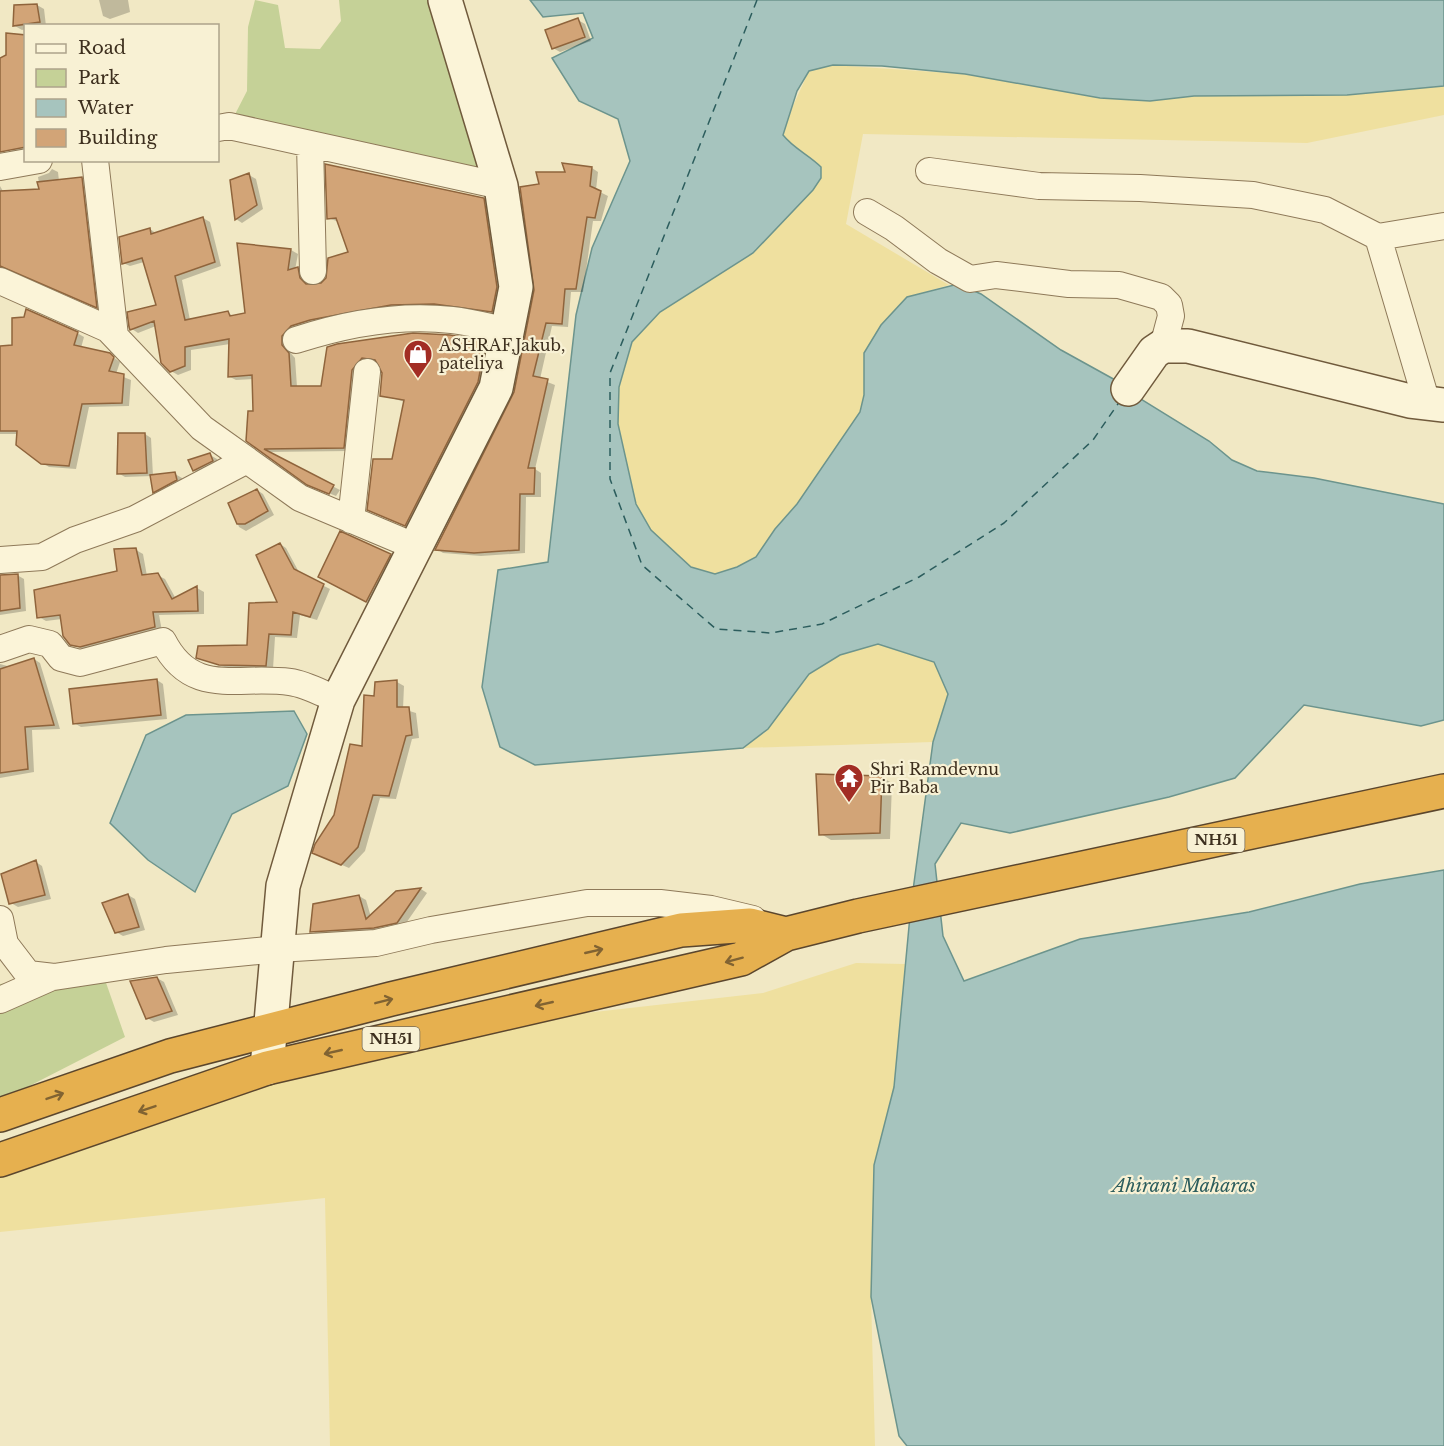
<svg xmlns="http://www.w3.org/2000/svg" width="1444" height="1446" viewBox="0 0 1444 1446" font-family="'Libre Baskerville',serif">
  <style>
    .green { fill: #c5d197 }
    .sand { fill: #efe09f }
    .water { fill: #a6c4be; stroke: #6c948d; stroke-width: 1.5 }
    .shadow { fill: #0003 }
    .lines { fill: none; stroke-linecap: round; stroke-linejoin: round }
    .ferry { stroke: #2c5d5d; stroke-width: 1.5; stroke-dasharray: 8 6; stroke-linecap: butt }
    .building { fill: #d2a477; stroke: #8f643c; stroke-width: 1.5 }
    .street-casing { stroke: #8e7959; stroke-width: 28 }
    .secondary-casing { stroke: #705a3c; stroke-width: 36 }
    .highway-casing { stroke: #5b462d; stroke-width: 36 }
    .street { stroke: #fbf4d8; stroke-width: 26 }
    .secondary { stroke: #fbf4d8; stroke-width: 33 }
    .highway { stroke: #e6b04f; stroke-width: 33 }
    .oneway { stroke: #816332 }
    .labels { text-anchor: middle; stroke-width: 4.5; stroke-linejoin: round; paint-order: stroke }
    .shield { fill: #f8f1d4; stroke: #756955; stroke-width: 1.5 }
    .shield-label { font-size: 15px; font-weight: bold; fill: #3d2f1e }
    .poi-label { font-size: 16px; fill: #3d2f1e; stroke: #f8f1d4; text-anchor: start }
    .water-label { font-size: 18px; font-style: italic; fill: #2c5d5d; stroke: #f8f1d4 }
  </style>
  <rect width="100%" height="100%" fill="#f1e8c4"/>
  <path class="green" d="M 255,0 L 278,5 L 285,48 L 320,49 L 341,21 L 339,0 L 445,0 L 501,186 L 229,126 L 247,91 L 248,27 Z
    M 54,977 L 104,977 L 125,1037 L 0,1101 L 0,984 Z"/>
  <path class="sand" d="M 833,65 L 964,74 L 1100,98 L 1150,101 L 1194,96 L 1347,95 L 1444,86 L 1444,115 L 1307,143 L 863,134 L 846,224 L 949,285 L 907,297 L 864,377 L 864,395 L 860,412 L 797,504 L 775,529 L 756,557 L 737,567 L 715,574 L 691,567 L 651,530 L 636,504 L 618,424 L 619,387 L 632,342 L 660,312 L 753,253 L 813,190 L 821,178 L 821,167 C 809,155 793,148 783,135 L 786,121 L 809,71 Z
    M 878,644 L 934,662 L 948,694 L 933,742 L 743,748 L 764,733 L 809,674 L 840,655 Z
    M 856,963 L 905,964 L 894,1087 L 874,1165 L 871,1297 L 875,1446 L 330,1446 L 325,1198 L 0,1232 L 0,1160 L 267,1068 L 488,1024 L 763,993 Z"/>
  <path class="water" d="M 530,0 L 1444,0 L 1444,86 L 1347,95 L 1194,96 L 1150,101 L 1100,98 L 965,74 L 882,66 L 833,65 L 809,71 L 797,91 L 783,135 C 793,148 809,155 821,167 L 821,178 L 813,190 L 753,253 L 660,312 L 632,342 L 619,387 L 618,424 L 636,504 L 651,530 L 691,567 L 715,574 L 737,567 L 756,557 L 775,529 L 797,504 L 860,412 L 864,395 L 864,353 L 881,325 L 907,297 L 958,284 L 981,294 L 1061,350 L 1117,381 L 1139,398 L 1209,441 L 1232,460 L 1257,471 L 1314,478 L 1444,504 L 1444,720 L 1421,726 L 1304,705 L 1235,778 L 1169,797 L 1010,833 L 961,823 L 935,864 L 943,936 L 964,981 L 1080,939 L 1249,912 L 1360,884 L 1444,870 L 1444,1446 L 907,1446 L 899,1436 L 871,1297 L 874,1165 L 894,1087 L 911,905 L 933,742 L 948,694 L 934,662 L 878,644 L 840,655 L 809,674 L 768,729 L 743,748 L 535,765 L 500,747 L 482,687 L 498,570 L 548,562 L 576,315 L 592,248 L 630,161 L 618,119 L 579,101 L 552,58 L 593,38 L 583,13 L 543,17 Z
    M 294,711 L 307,734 L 288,786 L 232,814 L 195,892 L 148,860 L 110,823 L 146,735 L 186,715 Z"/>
  <path class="shadow" d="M 99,0 L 128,0 L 130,12 L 110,19 L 103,16 Z
    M 37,5 L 44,9 L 46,26 L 26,26 L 26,29 L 22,30 L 15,26 L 15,6 Z
    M 578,20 L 585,24 L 591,41 L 560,52 L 553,48 Z
    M 26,48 L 26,152 L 16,153 L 9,149 Z
    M 592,168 L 598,172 L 596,190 L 608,196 L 601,221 L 593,221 L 583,292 L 571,292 L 568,327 L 552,326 L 540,379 L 555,385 L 535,469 L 541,473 L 541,497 L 526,497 L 525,553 L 481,556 L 443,553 L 437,549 L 516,392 L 536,290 L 541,185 L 567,174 Z
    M 52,169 L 58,172 L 59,181 L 82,179 L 88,183 L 103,310 L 14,270 L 0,270 L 0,186 L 4,193 L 40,190 L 38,177 L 49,173 Z
    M 249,175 L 256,179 L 263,209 L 242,223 L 236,219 Z
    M 483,199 L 490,203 L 503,291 L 499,315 L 442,307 L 288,340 L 288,350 L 295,358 L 297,387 L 323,387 L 328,348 L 486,343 L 492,347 L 485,386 L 412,528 L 376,513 L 393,461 L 405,402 L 381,395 L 383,373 L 379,363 L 369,361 L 350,451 L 266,452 L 340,490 L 336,496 L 316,488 L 247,440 L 255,412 L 254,379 L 236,380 L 230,377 L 230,344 L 191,350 L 191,370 L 178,375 L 171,371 L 156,326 L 138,333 L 132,329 L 157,306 L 144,262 L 130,266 L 123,263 L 150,229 L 157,234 L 203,218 L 210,222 L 221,266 L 182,280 L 190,320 L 228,313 L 235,317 L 247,315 L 239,245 L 291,250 L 298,254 L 295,270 L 304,273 L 307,285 L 322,285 L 350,253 L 339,222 L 328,218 Z
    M 77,333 L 84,337 L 81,348 L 109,354 L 120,362 L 116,374 L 131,380 L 129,406 L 89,407 L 76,469 L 49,467 L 41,462 L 18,434 L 0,434 L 0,348 Z
    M 145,434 L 151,438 L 153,476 L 175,474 L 182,478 L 183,484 L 161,495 L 154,492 L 152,476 L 125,477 L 118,473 Z
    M 210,455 L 217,459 L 219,465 L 201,474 L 194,470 Z
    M 257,490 L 263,494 L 274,515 L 246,531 L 239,527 L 230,503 Z
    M 280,544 L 286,548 L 300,574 L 330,589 L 317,620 L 300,615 L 297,638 L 275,637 L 273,669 L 227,668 L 197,657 L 248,646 L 279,604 Z
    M 136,550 L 143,554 L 147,576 L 157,575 L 165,579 L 176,599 L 197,588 L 204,592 L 204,614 L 159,615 L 162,631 L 88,651 L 71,644 L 62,619 L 46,621 L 39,617 L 119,573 Z
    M 390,555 L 397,559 L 374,605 L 327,581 Z
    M 17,575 L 24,579 L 26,611 L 0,615 L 0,576 Z
    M 34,659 L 40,663 L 60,729 L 32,730 L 34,772 L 0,778 L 0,664 L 11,667 Z
    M 157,680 L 163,684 L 167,719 L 81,727 L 74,723 Z
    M 397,682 L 404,686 L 403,709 L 416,713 L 419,738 L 412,739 L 396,799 L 380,798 L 365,851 L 349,868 L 321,856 L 363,748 L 376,698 L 376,684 Z
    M 881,777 L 892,783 L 890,839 L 831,840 L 821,834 Z
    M 36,862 L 42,866 L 51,899 L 18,907 L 11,903 Z
    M 421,889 L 427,893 L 404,926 L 381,931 L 319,935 L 312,931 L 359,896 L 366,900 L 371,917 L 397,892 Z
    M 128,895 L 135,899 L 145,930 L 123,936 L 116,932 Z
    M 157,978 L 164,982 L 178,1015 L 154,1022 L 147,1018 Z"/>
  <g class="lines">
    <path class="ferry" d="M 757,0 L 610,373 L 610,479 L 642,565 L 716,629 L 771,633 L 822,624 L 919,577 L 1004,523 L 1093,440 L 1120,401"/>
  </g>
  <path class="building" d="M 37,4 L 40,22 L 13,26 L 14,5 Z
    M 578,18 L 585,37 L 552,49 L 545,30 Z
    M 6,33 L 26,35 L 26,147 L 0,152 L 0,58 L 6,55 Z
    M 562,163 L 592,167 L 590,186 L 601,191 L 595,218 L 587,217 L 576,289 L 565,289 L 562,324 L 546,323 L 533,376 L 548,379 L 528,468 L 535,468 L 534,494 L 520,494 L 519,550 L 474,553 L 435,550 L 514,392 L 534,290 L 520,187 L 539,184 L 536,172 L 565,172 Z
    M 325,164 L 484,198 L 497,287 L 492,312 L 434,304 L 391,305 L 310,320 L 291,326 L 282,336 L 282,345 L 289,353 L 291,386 L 321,386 L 327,347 L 337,344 L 413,333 L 450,335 L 486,341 L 478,382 L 405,526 L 367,510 L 373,459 L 392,459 L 404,400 L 380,396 L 382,373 L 375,360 L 362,358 L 352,370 L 344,448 L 264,449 L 334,485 L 329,494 L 307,485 L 246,441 L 248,411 L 253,411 L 252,375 L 228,377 L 229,339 L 185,347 L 185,366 L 170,372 L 161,363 L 154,321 L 130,330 L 129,327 L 127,312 L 156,305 L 142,258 L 122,264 L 119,237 L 150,228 L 151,234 L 203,217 L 215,262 L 175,276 L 185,320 L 228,311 L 230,316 L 245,313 L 237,243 L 291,249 L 288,270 L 298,267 L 300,278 L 306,284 L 321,283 L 326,278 L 328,258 L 348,252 L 336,218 L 327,219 Z
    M 249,173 L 257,205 L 235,220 L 230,180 Z
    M 82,177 L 97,308 L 0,266 L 0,191 L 39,189 L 37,182 Z
    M 26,309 L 78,332 L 74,345 L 110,353 L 114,357 L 109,371 L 124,374 L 122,403 L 82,404 L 69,466 L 41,464 L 16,445 L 17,431 L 0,431 L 0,346 L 12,345 L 12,318 L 24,317 Z
    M 118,433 L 145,433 L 147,473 L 117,474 Z
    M 210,453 L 213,461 L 193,471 L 188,460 Z
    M 175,472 L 177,480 L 153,493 L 150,475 Z
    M 257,489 L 268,511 L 245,524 L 237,524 L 228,503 Z
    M 340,531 L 391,554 L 366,602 L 318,577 Z
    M 280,543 L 294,569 L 324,584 L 310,617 L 293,612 L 291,635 L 269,634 L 266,666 L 219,665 L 196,658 L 198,646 L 247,645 L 249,603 L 277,602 L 256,555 Z
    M 136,548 L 142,575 L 158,573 L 172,599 L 197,586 L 198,611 L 153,612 L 155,627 L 80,647 L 70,645 L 63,636 L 60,615 L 37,618 L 34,590 L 117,571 L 114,549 Z
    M 18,574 L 20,608 L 0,611 L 0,575 Z
    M 34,658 L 54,725 L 25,727 L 28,769 L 0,773 L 0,669 Z
    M 157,679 L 161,715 L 73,724 L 69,689 Z
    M 397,680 L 397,707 L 409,707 L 412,735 L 406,736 L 389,796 L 373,795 L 358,847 L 341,865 L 312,853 L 315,844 L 334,815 L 350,744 L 362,746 L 364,695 L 374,696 L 375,682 Z
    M 816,774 L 882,776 L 880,833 L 819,835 Z
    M 36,860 L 45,895 L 9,904 L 1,874 Z
    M 421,888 L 397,923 L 374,928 L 310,932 L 313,904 L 359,895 L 366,919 L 396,891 Z
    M 128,894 L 139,927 L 115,933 L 102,903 Z
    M 157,977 L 172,1011 L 146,1019 L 130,981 Z"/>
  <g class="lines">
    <g class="street-casing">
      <path id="street" d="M 218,128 L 229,126 L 501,186
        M 310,144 L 313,271
        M 95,160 L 115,336
        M 0,167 L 39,160
        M 929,171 L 1039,186 L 1140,188 L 1253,195 L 1325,210 L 1378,237 L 1427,403
        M 867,212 L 894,228 L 938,261 L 970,279 L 996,275 L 1069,284 L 1119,285 L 1161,297 L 1169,305 L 1171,316 L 1163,346
        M 1378,237 L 1444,226
        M 0,281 L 108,329 L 202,428 L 300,498 L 414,546
        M 296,340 C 345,324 400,314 452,320 C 471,322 489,327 508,331
        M 351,520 L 367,372
        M 0,560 L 42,557 L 75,540 L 135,519 L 247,460
        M 0,649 L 29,639 L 50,644 L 61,658 L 80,663 L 163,641 C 192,698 237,675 290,682 C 306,684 323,694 338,700
        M 0,919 L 5,944 L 28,974 L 54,977 L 166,960 L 278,949 L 376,943 L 431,930 L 587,903 L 660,903 L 711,909 L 753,919
        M 0,1000 L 52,977"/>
    </g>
    <g class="secondary-casing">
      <path id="secondary" d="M 1128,389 L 1154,352 L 1163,346 L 1188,346 L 1410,401 L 1444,405
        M 267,1068 L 283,886 L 338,700 L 496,388 L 516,287 L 501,186 L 445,0"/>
    </g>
    <g class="highway-casing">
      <path id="highway" d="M 0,1115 L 170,1056 L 391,999 L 681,930 L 750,925 L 786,934
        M 0,1160 L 267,1068 L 741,959 L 786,934 L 858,916 L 1444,791"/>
    </g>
    <use href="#street" class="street"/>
    <use href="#secondary" class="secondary"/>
    <use href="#highway" class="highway"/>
  </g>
  <defs><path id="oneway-shaft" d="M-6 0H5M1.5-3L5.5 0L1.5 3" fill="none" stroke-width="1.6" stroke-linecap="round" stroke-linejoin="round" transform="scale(1.5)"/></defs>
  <g class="oneway">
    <use href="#oneway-shaft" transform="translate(594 951) rotate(-13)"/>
    <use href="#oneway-shaft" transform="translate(734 960) rotate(165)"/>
    <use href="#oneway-shaft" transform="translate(384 1001) rotate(-14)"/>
    <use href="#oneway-shaft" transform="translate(544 1004) rotate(167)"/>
    <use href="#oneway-shaft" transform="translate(333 1052) rotate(167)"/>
    <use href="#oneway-shaft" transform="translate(55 1096) rotate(-19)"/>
    <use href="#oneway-shaft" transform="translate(147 1109) rotate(161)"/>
  </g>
  <defs>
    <g id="shop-pin" transform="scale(1.5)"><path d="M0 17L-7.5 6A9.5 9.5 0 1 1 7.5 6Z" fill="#a22d24" stroke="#f8f1d4"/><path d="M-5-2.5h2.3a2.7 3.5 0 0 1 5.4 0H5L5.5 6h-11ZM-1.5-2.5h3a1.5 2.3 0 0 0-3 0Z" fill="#fff"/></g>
    <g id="temple-pin" transform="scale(1.5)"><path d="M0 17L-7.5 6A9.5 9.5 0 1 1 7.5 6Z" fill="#a22d24" stroke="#f8f1d4"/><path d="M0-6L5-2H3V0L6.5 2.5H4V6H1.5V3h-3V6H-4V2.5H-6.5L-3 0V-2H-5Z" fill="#fff"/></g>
  </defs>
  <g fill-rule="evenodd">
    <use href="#shop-pin" x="418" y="354"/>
    <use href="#temple-pin" x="849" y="778"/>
  </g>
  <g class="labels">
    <g class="shield">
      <rect x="1187.5" y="828" width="57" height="24" rx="4.5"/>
      <rect x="362.5" y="1027" width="57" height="24" rx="4.5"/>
    </g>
    <g class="shield-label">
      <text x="1216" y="845">NH51</text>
      <text x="391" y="1044">NH51</text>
    </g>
    <g class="poi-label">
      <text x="439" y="351">ASHRAF,Jakub,<tspan x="439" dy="18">pateliya</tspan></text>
      <text x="870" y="775">Shri Ramdevnu<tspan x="870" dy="18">Pir Baba</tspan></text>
    </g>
    <g class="water-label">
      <text x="1184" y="1192">Ahirani Maharas</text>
    </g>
  </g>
  <rect x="24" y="24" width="195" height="138" fill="#f8f1d4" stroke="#ada38b" stroke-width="1.5"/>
  <rect x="36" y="44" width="30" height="9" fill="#fbf4d8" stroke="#ada38b" stroke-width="1.5"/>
  <text x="78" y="54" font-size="18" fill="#3d2f1e">Road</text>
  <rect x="36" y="69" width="30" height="18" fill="#c5d197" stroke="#ada38b" stroke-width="1.5"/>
  <text x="78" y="84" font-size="18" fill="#3d2f1e">Park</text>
  <rect x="36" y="99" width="30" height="18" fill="#a6c4be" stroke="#ada38b" stroke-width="1.5"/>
  <text x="78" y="114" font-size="18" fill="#3d2f1e">Water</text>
  <rect x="36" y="129" width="30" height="18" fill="#d2a477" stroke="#ada38b" stroke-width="1.5"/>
  <text x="78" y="144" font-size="18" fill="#3d2f1e">Building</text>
</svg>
